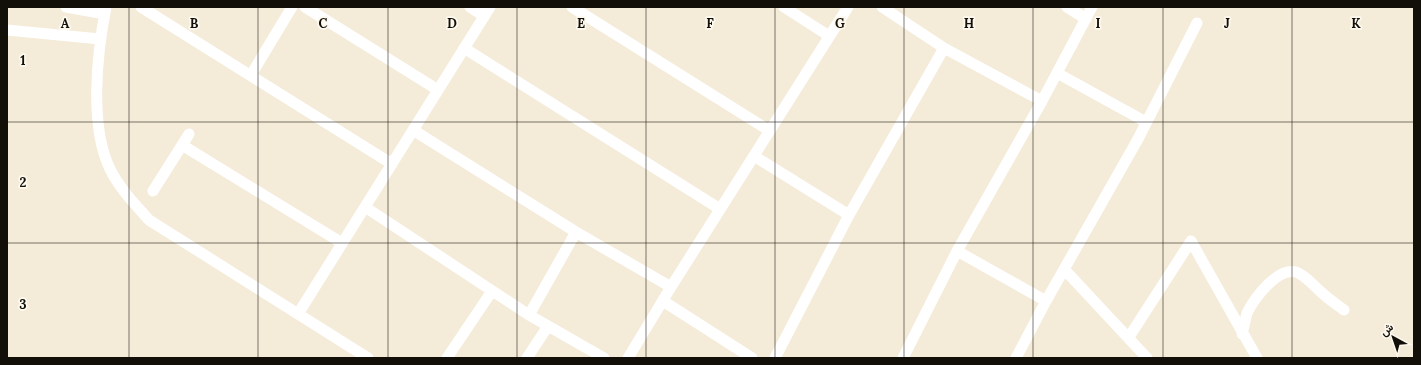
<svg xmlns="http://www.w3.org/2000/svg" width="1421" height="365" viewBox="0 0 1421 365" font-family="Lora,Vazirmatn,serif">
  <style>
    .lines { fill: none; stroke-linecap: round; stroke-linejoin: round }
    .minor { stroke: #fff; stroke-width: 11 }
    .grid { fill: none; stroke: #120f09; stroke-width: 1; stroke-opacity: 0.55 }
    .grid-label { font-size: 13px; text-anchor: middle; font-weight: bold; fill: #120f09; stroke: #fef9ee; stroke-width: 3.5; stroke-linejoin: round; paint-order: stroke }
  </style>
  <rect width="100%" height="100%" fill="#f4ebd9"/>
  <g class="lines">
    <path class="minor" d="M 66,7 L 105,14
      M 106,7 C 97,53 89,126 110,169 C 119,188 135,204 149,220 L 368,358
      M 141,7 L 392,164
      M 305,7 L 438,90
      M 470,7 L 484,16
      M 572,7 L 770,131
      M 784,7 L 829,36
      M 882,7 L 944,48 L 1042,101
      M 1067,7 L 1086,19
      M 7,30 L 100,39
      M 464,48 L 720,209
      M 1057,73 L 1146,122
      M 251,75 L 292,7
      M 413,130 L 576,232 L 671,287
      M 182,145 L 342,243
      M 754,156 L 849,215
      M 153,191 L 189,134
      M 365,207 L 529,315 L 604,358
      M 957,251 L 1046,301
      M 1064,269 L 1147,358
      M 663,301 L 752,358
      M 298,314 L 490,7
      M 529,315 L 576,232
      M 1242,334 C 1244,327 1245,320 1247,313 C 1254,299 1277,267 1296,272 C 1305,275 1313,285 1320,291 C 1327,298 1336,304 1344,310
      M 1129,337 L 1191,241 L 1257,358
      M 447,358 L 492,291
      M 527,358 L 548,326
      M 628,358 L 671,287 L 848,7
      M 775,358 L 849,215 L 944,48
      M 903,358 L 957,251 L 1042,101 L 1092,7
      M 1016,358 L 1046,301 L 1138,139 L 1197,23"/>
  </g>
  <path class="grid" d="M 129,7 L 129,358M 258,7 L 258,358M 388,7 L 388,358M 517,7 L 517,358M 646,7 L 646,358M 775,7 L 775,358M 904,7 L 904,358M 1033,7 L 1033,358M 1163,7 L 1163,358M 1292,7 L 1292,358M 7,122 L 1414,122M 7,243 L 1414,243"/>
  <g class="grid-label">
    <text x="65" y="28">A</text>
    <text x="194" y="28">B</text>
    <text x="323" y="28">C</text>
    <text x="452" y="28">D</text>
    <text x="581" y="28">E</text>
    <text x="710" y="28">F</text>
    <text x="840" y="28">G</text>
    <text x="969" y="28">H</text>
    <text x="1098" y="28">I</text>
    <text x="1227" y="28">J</text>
    <text x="1356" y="28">K</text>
    <text x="23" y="65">1</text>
    <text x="23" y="187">2</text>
    <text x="23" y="309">3</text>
  </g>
  <rect width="1421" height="365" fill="none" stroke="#120f09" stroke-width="16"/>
  <g transform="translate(1393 337) rotate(320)" stroke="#fef9ee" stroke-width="3" paint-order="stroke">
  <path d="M0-3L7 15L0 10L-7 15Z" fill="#120f09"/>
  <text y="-6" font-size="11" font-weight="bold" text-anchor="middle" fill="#120f09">ش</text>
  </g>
</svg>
